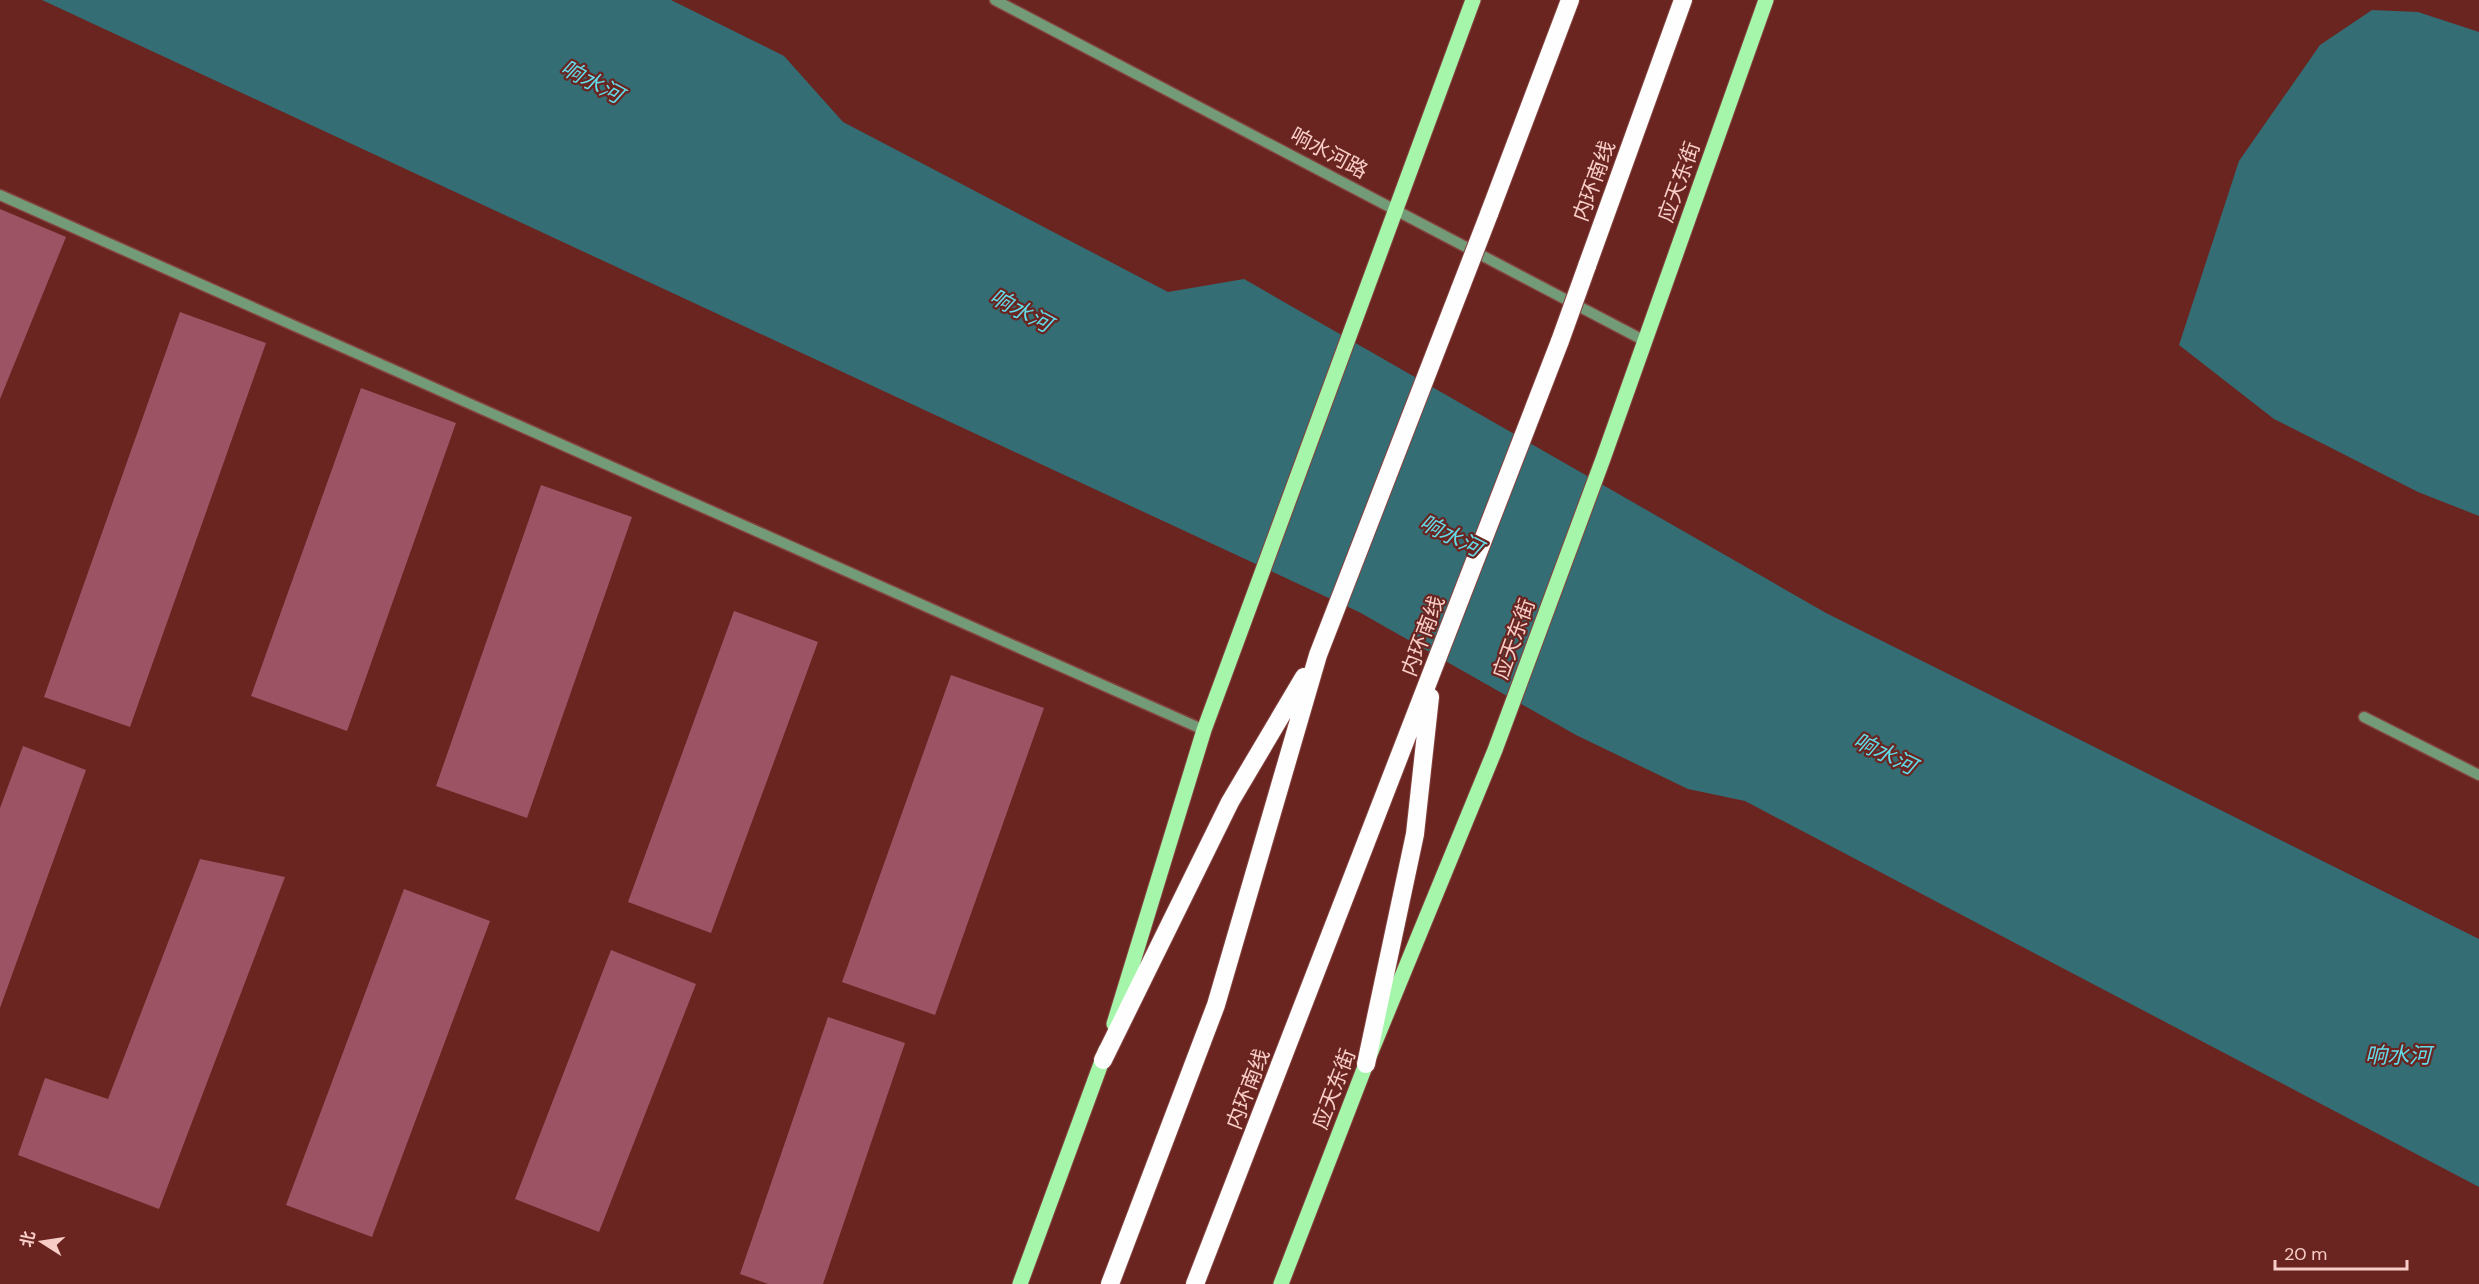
<svg xmlns="http://www.w3.org/2000/svg" width="2479" height="1284" viewBox="0 0 2479 1284" font-family="'DM Sans','Noto Sans SC',sans-serif">
  <style>
    .water { fill: #346d74 }
    .building { fill: #9c5364 }
    .lines { fill: none; stroke-linecap: round; stroke-linejoin: round }
    .minor-casing { stroke: #84433f; stroke-width: 13 }
    .major-casing { stroke: #84433f; stroke-width: 17 }
    .highway-casing { stroke: #84433f; stroke-width: 20 }
    .minor { stroke: #749b77; stroke-width: 10 }
    .major { stroke: #a5f6ab; stroke-width: 15 }
    .highway { stroke: #fefefe; stroke-width: 18 }
    .highway-bridge-casing { stroke: #84433f; stroke-width: 20; stroke-linecap: butt }
    .highway-bridge { stroke: #fefefe; stroke-width: 18 }
    .labels { text-anchor: middle; stroke-width: 4.5; stroke-linejoin: round; paint-order: stroke }
    .street-label { font-size: 21px; fill: #f8cdc7; stroke: #6a2521 }
    .water-label { font-size: 22px; font-style: italic; fill: #62dbe9; stroke: #6a2521 }
  </style>
  <rect width="100%" height="100%" fill="#6a2521"/>
  <path class="water" d="M 42,0 L 671,0 L 784,56 L 843,122 L 1168,292 L 1244,279 L 1826,613 L 2479,939 L 2479,1187 L 1745,801 L 1688,789 L 1576,735 L 1359,612 Z
    M 2372,10 L 2418,12 L 2479,32 L 2479,516 L 2418,492 L 2274,419 L 2179,345 L 2239,161 L 2320,45 Z"/>
  <path class="building" d="M 0,209 L 66,237 L 0,399 Z
    M 180,312 L 266,343 L 130,727 L 44,697 Z
    M 361,388 L 456,423 L 347,731 L 251,696 Z
    M 541,485 L 632,517 L 527,818 L 436,786 Z
    M 734,611 L 818,642 L 711,933 L 628,902 Z
    M 951,675 L 1044,708 L 935,1015 L 842,982 Z
    M 23,746 L 86,770 L 0,1008 L 0,808 Z
    M 200,859 L 285,877 L 159,1209 L 18,1155 L 45,1078 L 108,1099 Z
    M 404,889 L 490,921 L 372,1237 L 286,1205 Z
    M 611,950 L 696,984 L 599,1232 L 515,1199 Z
    M 828,1017 L 905,1043 L 823,1284 L 768,1284 L 740,1274 Z"/>
  <g class="lines">
    <g class="minor-casing">
      <path id="minor" d="M 995,0 L 1645,341
        M 0,195 L 1204,730
        M 2364,717 L 2479,775"/>
    </g>
    <g class="major-casing">
      <path id="major" d="M 1114,1024 L 1204,730 L 1473,0
        M 1020,1284 L 1106,1050
        M 1281,1284 L 1366,1064 L 1495,750 L 1603,459 L 1766,0"/>
    </g>
    <g class="highway-casing">
      <path id="highway" d="M 1489,214 L 1570,0
        M 1587,266 L 1683,0
        M 1103,1060 L 1230,802 L 1304,677
        M 1366,1064 L 1415,834 L 1430,697
        M 1110,1284 L 1216,1005 L 1318,655 L 1460,289
        M 1195,1284 L 1560,341"/>
    </g>
    <use href="#minor" class="minor"/>
    <use href="#major" class="major"/>
    <use href="#highway" class="highway"/>
    <g class="highway-bridge-casing">
      <path id="highway-bridge" d="M 1460,289 L 1489,214
        M 1560,341 L 1587,266"/>
    </g>
    <use href="#highway-bridge" class="highway-bridge"/>
  </g>
  <g class="labels">
    <g class="street-label">
      <text transform="translate(1329 153) rotate(28)" y="7">响水河路</text>
      <text transform="translate(1594 181) rotate(-70)" y="7">内环南线</text>
      <text transform="translate(1679 182) rotate(-70)" y="7">应天东街</text>
      <text transform="translate(1423 636) rotate(-69)" y="7">内环南线</text>
      <text transform="translate(1514 639) rotate(-70)" y="7">应天东街</text>
      <text transform="translate(1248 1089) rotate(-69)" y="7">内环南线</text>
      <text transform="translate(1334 1089) rotate(-69)" y="7">应天东街</text>
    </g>
    <g class="water-label">
      <text transform="translate(592 81) rotate(28)" y="8">响水河</text>
      <text transform="translate(1021 310) rotate(28)" y="8">响水河</text>
      <text transform="translate(1451 535) rotate(27)" y="8">响水河</text>
      <text transform="translate(1885 753) rotate(26)" y="8">响水河</text>
      <text x="2398" y="1063">响水河</text>
    </g>
  </g>
  <g transform="translate(42 1242) rotate(282)" stroke="#6a2521" stroke-width="4.5" paint-order="stroke">
  <path d="M0-4.5L10 22L0 15L-10 22Z" fill="#f8cdc7"/>
  <text y="-9" font-size="16" font-weight="bold" text-anchor="middle" fill="#f8cdc7">北</text>
  </g>
  <path d="M2275 1260v9h132v-9" fill="none" stroke="#f8cdc7" stroke-width="3"/>
  <text x="2284" y="1260" font-size="18" fill="#f8cdc7" stroke="#6a2521" stroke-width="4.5" paint-order="stroke">20 m</text>
</svg>
